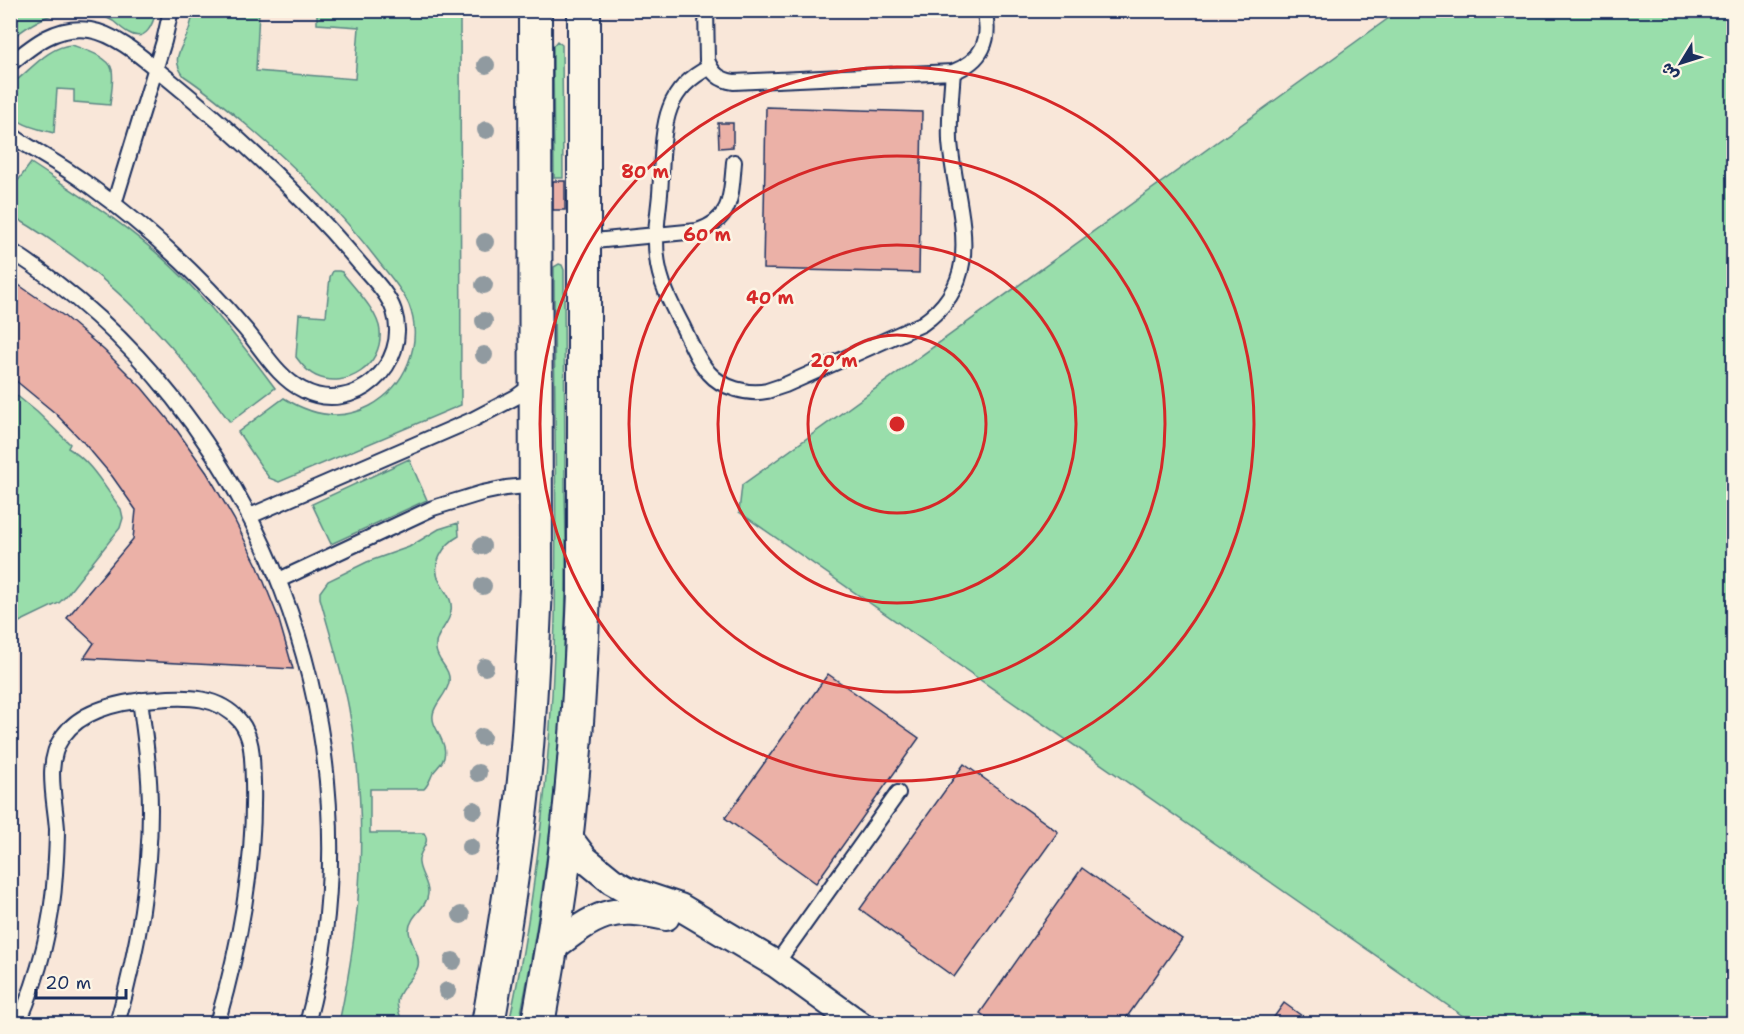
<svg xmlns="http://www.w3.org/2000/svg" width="1744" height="1034" viewBox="0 0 1744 1034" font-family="'Shantell Sans','Playpen Sans Arabic',sans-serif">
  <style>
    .green { fill: #99deab; stroke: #5a8684; stroke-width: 1.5 }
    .building { fill: #ebb1a7; stroke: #1b2f5e; stroke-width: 1.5 }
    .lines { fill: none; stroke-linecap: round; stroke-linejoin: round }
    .service-casing { stroke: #1b2f5e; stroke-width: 18 }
    .minor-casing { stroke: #1b2f5e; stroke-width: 30 }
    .tertiary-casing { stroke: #1b2f5e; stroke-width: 36 }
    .service { stroke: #fcf5e5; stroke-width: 14 }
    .minor { stroke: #fcf5e5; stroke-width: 26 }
    .tertiary { stroke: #fcf5e5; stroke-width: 32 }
    .tree { fill: #909aa0 }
    .ring { fill: none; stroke: #d62828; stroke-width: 3 }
    .centre { fill: #d62828; stroke: #fcf5e5; stroke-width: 3 }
    .ring-label { font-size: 18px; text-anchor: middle; font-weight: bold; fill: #d62828; stroke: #fcf5e5; stroke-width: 5; stroke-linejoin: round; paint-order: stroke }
  </style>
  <rect width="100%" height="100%" fill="#f9e7d9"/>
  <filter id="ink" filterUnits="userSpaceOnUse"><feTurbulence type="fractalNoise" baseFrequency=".0167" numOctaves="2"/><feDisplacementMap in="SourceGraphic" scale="12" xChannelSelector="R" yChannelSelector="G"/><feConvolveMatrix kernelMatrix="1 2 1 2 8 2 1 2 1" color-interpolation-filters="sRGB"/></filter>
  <g filter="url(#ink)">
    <path class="green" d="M 1400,10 L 1733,11 L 1733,1023 L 1473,1023 L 739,512 L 742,485 Z
      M 12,11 L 12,10 L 71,11 C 47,13 29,25 11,39 L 11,12 Z
      M 76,11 L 156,10 L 156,11 C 153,24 146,43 129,33 C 123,30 118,25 113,21 C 102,14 89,12 76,11 Z
      M 194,11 L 259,11 L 256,71 L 355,79 L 359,27 L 317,24 L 317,12 L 303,11 L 460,11 L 461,405 L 279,482 L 269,478 L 238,432 L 284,398 C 311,415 340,422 370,406 C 405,387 424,344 409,305 C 402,289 389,275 378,261 C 340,211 296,167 249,127 C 228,109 207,91 184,76 C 171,60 180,51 187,35 C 190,28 192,19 194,11 Z
      M 557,41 L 562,45 L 563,178 L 554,178 L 553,46 Z
      M 72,45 C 83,49 110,57 112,70 C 114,81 111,94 110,105 L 74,102 L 74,90 L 57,89 L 54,133 C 36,128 10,125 10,103 C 10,93 11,88 17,80 C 33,67 50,46 72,45 Z
      M 31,163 C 79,195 129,226 171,266 C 210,303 243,345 275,388 L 230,422 C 209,394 188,365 164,339 C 120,290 68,248 11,215 L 11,190 Z
      M 559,264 L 562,265 L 564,270 C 565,344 565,418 565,492 C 566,535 567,579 565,623 C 561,757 546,892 519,1023 L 509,1023 C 537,894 552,751 555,619 C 557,502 554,386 554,270 L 554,267 Z
      M 333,271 L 339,271 L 342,272 C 354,288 378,311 380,331 C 383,365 347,390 316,376 C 307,372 301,364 296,357 L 299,314 L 326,316 L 330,277 Z
      M 10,390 L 37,412 L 70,444 L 68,448 C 91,461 105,488 121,509 L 123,518 L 120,528 L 66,596 L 59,603 L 11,626 Z
      M 409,459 L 427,500 L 331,544 L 312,504 Z
      M 458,523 L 459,536 C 444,544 430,565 440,582 C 445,593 453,598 451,611 C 449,626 434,634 436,649 C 437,662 451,668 449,682 C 447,695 434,703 433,715 C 432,722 435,726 438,732 C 443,742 448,752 442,762 C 439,766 436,769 433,773 C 430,779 429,784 424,789 L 370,789 L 370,833 L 424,833 C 432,844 417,851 419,863 C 420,874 429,883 428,894 C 427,908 410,915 409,930 C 409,942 421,955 418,966 C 417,971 414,974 411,978 C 396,996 393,1001 403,1023 L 339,1023 C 362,915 369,819 349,709 C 342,671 330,635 320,598 L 320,592 L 328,581 L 367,562 L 409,547 L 439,529 Z"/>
    <path class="building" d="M 766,107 L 922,112 L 919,273 L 763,269 Z
      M 718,123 L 733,123 L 733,147 L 719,148 Z
      M 553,181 L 565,181 L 565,210 L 553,210 Z
      M 10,279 L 64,316 L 104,350 L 142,388 L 176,429 L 207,473 L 234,519 L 258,567 L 278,617 L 293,669 L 84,658 L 94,643 L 67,618 L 133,539 L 136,510 L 112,476 L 84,443 L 55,413 L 10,376 Z
      M 828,674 L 919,738 L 816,883 L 725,818 Z
      M 964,764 L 1058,832 L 954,977 L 860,909 Z
      M 1082,868 L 1182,939 L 1122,1024 L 996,1024 L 980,1013 Z
      M 1284,1003 L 1313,1024 L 1269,1024 Z"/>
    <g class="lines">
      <g class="service-casing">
        <path id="service" d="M 706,10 L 707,60 C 712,73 719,80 734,82 L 953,72 C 982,61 992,40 984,10
          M 10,64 C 34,44 57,25 90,30 C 117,34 145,60 166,77 C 236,134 302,195 360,264 C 372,278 388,293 394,311 C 411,365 353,416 303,390 C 278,378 263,350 245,329 C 199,275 147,227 90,186 C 74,174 58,164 41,154 C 31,147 19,142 10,133
          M 710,67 C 692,76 677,89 670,108 C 661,131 662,169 660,194 C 658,216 654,236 657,257 C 659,281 671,304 682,325 C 690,341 697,360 709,373 C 722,388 748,395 767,391 C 773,389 779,387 785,385 L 922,324 C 990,277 955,209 950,141 C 949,118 951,95 953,72
          M 114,204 L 164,41 L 171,10
          M 584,242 L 697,231 C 733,220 731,194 734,162
          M 10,250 C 261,411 385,736 307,1024
          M 250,516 L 472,420 L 516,397 L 534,384
          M 279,580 L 433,508 L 482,493 L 506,488 L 536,485
          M 776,964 L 898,793
          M 18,1024 C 39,976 52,926 55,874 C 56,860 57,844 57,829 C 55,799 44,762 63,736 C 83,708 124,701 156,699 C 187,696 219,696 240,721 C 254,739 252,762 253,782 C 255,865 240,944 217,1024
          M 117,1024 C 137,953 150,884 150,810 C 150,773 145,736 140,700"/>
      </g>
      <g class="minor-casing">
        <path id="minor" d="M 567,835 L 585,859 L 612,881 L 626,889 L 680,907 L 776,964 L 859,1024
          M 551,949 C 596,915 609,904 666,917"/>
      </g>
      <g class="tertiary-casing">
        <path id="tertiary" d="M 488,1024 C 503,939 517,855 525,770 C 531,709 533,648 536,587 L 535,10
          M 538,1024 C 549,960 561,897 567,833 C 576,753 581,672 584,591 L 584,10"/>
      </g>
      <use href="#service" class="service"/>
      <use href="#minor" class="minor"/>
      <use href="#tertiary" class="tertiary"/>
    </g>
    <g class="tree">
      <circle cx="486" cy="65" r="9"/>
      <circle cx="486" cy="130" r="9"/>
      <circle cx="485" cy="242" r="9"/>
      <circle cx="484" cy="285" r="9"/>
      <circle cx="484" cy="321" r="9"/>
      <circle cx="484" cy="355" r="9"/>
      <circle cx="482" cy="546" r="9"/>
      <circle cx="483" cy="586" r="9"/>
      <circle cx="485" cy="667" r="9"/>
      <circle cx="482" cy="737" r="9"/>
      <circle cx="478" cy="773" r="9"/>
      <circle cx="474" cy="810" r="9"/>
      <circle cx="470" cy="847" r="9"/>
      <circle cx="461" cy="915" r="9"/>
      <circle cx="453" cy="961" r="9"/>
      <circle cx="447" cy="991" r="9"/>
    </g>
  </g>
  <g class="ring">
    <circle cx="897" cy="424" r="89"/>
    <circle cx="897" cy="424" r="179"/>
    <circle cx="897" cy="424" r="268"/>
    <circle cx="897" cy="424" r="357"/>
  </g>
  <circle cx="897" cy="424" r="9" class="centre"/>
  <g class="ring-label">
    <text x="645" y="178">80 m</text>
    <text x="707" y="241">60 m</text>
    <text x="770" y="304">40 m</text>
    <text x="834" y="367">20 m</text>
  </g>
  <rect width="1744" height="1034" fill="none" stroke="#fcf5e5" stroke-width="36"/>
  <rect x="18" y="18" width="1708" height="998" fill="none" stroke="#1b2f5e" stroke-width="2" filter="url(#ink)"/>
  <g transform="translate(1681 63) rotate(232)" stroke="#fcf5e5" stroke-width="4.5" paint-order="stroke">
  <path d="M0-4.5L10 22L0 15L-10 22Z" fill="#1b2f5e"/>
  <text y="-9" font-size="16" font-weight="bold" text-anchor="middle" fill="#1b2f5e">ش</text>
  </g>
  <path d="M36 989v9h90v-9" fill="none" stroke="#1b2f5e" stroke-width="3"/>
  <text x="45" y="989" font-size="18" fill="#1b2f5e" stroke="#fcf5e5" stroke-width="4.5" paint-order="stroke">20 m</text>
</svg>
